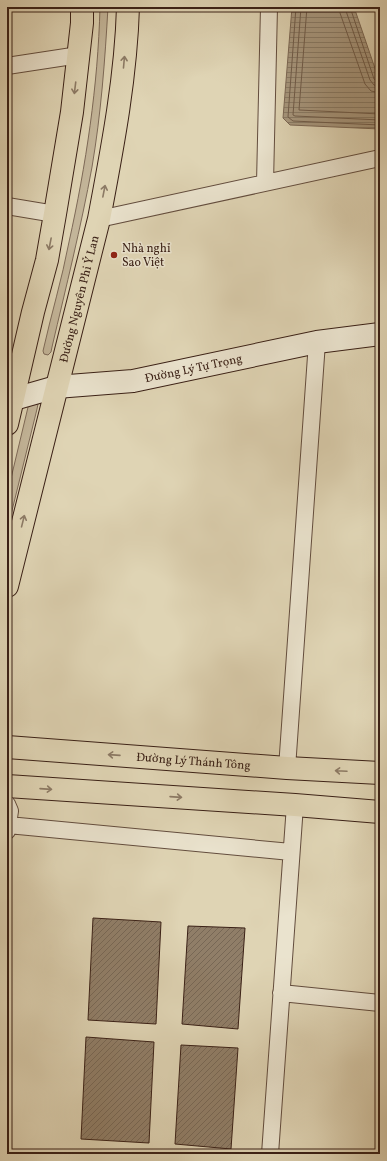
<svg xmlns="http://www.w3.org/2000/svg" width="387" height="1161" viewBox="0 0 387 1161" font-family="Vollkorn,serif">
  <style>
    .green { fill: #c3b599; stroke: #7e6a58 }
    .water { fill: url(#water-rules); stroke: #7b6754 }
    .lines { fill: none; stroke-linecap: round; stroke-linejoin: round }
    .shore { stroke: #705c4a; stroke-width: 1 }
    .building { fill: url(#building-hatch); stroke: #3a2016 }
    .street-casing { stroke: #634d3e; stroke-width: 18 }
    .secondary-casing { stroke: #3a2016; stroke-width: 24 }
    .primary-casing { stroke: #3a2016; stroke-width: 24 }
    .street { stroke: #eae3ce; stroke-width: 16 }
    .secondary { stroke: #eae3ce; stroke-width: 22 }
    .primary { stroke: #dfd4b4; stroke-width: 22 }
    .oneway { stroke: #8c7a65 }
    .poi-dot { fill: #8f2418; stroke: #eae3ce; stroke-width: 1.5 }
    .labels { text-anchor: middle; stroke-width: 3; stroke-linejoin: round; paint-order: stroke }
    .poi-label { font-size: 12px; fill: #3a2016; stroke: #eae3ce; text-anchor: start }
    .street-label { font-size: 12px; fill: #3a2016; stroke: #eae3ce }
  </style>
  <defs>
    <pattern id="water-rules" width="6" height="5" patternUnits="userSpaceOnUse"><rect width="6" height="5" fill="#a7977e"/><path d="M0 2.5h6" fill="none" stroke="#897b66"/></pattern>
    <pattern id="building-hatch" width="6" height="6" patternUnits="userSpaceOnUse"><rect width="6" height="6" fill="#907e68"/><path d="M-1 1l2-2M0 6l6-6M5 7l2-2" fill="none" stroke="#776755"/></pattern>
  </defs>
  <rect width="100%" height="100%" fill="#dfd4b4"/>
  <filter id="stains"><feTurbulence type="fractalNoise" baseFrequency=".005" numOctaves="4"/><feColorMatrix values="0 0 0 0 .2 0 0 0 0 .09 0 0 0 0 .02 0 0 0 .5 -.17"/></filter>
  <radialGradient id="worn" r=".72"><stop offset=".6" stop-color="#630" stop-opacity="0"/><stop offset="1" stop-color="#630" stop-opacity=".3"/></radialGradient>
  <path class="green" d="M 100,7 L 108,7 C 105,60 101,114 92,167 C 81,227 66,287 52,347 L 51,352 L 48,355 L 44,354 L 43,351 C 51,315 62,279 69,242 C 86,165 98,86 100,7 Z
    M 36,402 L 38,404 L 37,409 L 7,531 L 7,495 L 29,403 Z"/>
  <path class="water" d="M 292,7 L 354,7 L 380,83 L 380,129 L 290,125 L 283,118 Z"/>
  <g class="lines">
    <path class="shore" d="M 296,7 L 288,117 L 293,121 L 380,125
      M 301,7 L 293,115 L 295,116 L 380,120
      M 307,7 L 299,110 L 380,114
      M 339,7 L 340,13 L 365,84 L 371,91 L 380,93
      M 345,7 L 346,11 L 370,80 L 374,85 L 380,87
      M 350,7 L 374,79 L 377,81 L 380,82"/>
  </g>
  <path class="building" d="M 93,918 L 161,922 L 156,1024 L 88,1020 Z
    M 188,926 L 245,928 L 238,1029 L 182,1024 Z
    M 86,1037 L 154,1042 L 149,1143 L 81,1139 Z
    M 181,1045 L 238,1048 L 231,1149 L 175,1144 Z"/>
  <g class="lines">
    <g class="street-casing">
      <path id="street" d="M 7,66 L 79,55
        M 265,183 L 269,7
        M 7,206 L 55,214
        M 99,219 L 380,158
        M 287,768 L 317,342
        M 7,804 L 10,811 L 7,831
        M 8,825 L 291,852
        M 281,993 L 380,1003
        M 270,1154 L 295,805"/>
    </g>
    <g class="secondary-casing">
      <g id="secondary">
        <path id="s1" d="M 7,401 L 56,387 L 133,381 L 317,342 L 380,334"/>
      </g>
    </g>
    <g class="primary-casing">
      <g id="primary">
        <path d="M 7,424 L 33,312 L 47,260 L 55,214 L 72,112 L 82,23 L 82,7"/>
        <path id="s2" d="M 7,586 L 99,219 C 112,150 126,78 128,7"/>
        <path id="s3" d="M 7,747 L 287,768 L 380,773"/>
        <path d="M 7,786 L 295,805 L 380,812"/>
      </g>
    </g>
    <use href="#street" class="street"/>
    <use href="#secondary" class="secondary"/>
    <use href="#primary" class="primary"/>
  </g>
  <defs><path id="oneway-shaft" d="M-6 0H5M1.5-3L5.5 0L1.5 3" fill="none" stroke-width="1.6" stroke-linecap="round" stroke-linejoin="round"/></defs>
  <g class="oneway">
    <use href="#oneway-shaft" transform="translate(124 62) rotate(-85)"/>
    <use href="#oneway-shaft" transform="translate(75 88) rotate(97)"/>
    <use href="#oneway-shaft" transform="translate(104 191) rotate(-79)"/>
    <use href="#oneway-shaft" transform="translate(50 244) rotate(101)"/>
    <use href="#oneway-shaft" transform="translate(23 521) rotate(-76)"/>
    <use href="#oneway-shaft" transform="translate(114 755) rotate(-176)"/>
    <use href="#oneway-shaft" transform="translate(341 771) rotate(-177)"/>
    <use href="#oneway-shaft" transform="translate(46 789) rotate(4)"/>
    <use href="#oneway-shaft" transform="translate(176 797) rotate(4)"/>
  </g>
  <circle class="poi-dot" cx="114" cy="255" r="4"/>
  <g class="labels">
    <g class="poi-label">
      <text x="122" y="252">Nhà nghỉ<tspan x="122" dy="14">Sao Việt</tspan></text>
    </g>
    <g class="street-label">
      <text dy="4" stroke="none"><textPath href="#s2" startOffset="296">Đường Nguyên Phi Ỷ Lan</textPath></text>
      <text dy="4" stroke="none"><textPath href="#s1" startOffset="190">Đường Lý Tự Trọng</textPath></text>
      <text dy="4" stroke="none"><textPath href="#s3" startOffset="187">Đường Lý Thánh Tông</textPath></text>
    </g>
  </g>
  <rect width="387" height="1161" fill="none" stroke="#dfd4b4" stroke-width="24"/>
  <rect x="8" y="8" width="371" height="1145" fill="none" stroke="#3a2016" stroke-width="2"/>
  <rect x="12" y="12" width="363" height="1137" fill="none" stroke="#3a2016"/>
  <rect width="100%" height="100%" filter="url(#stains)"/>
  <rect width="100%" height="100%" fill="url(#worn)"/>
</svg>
